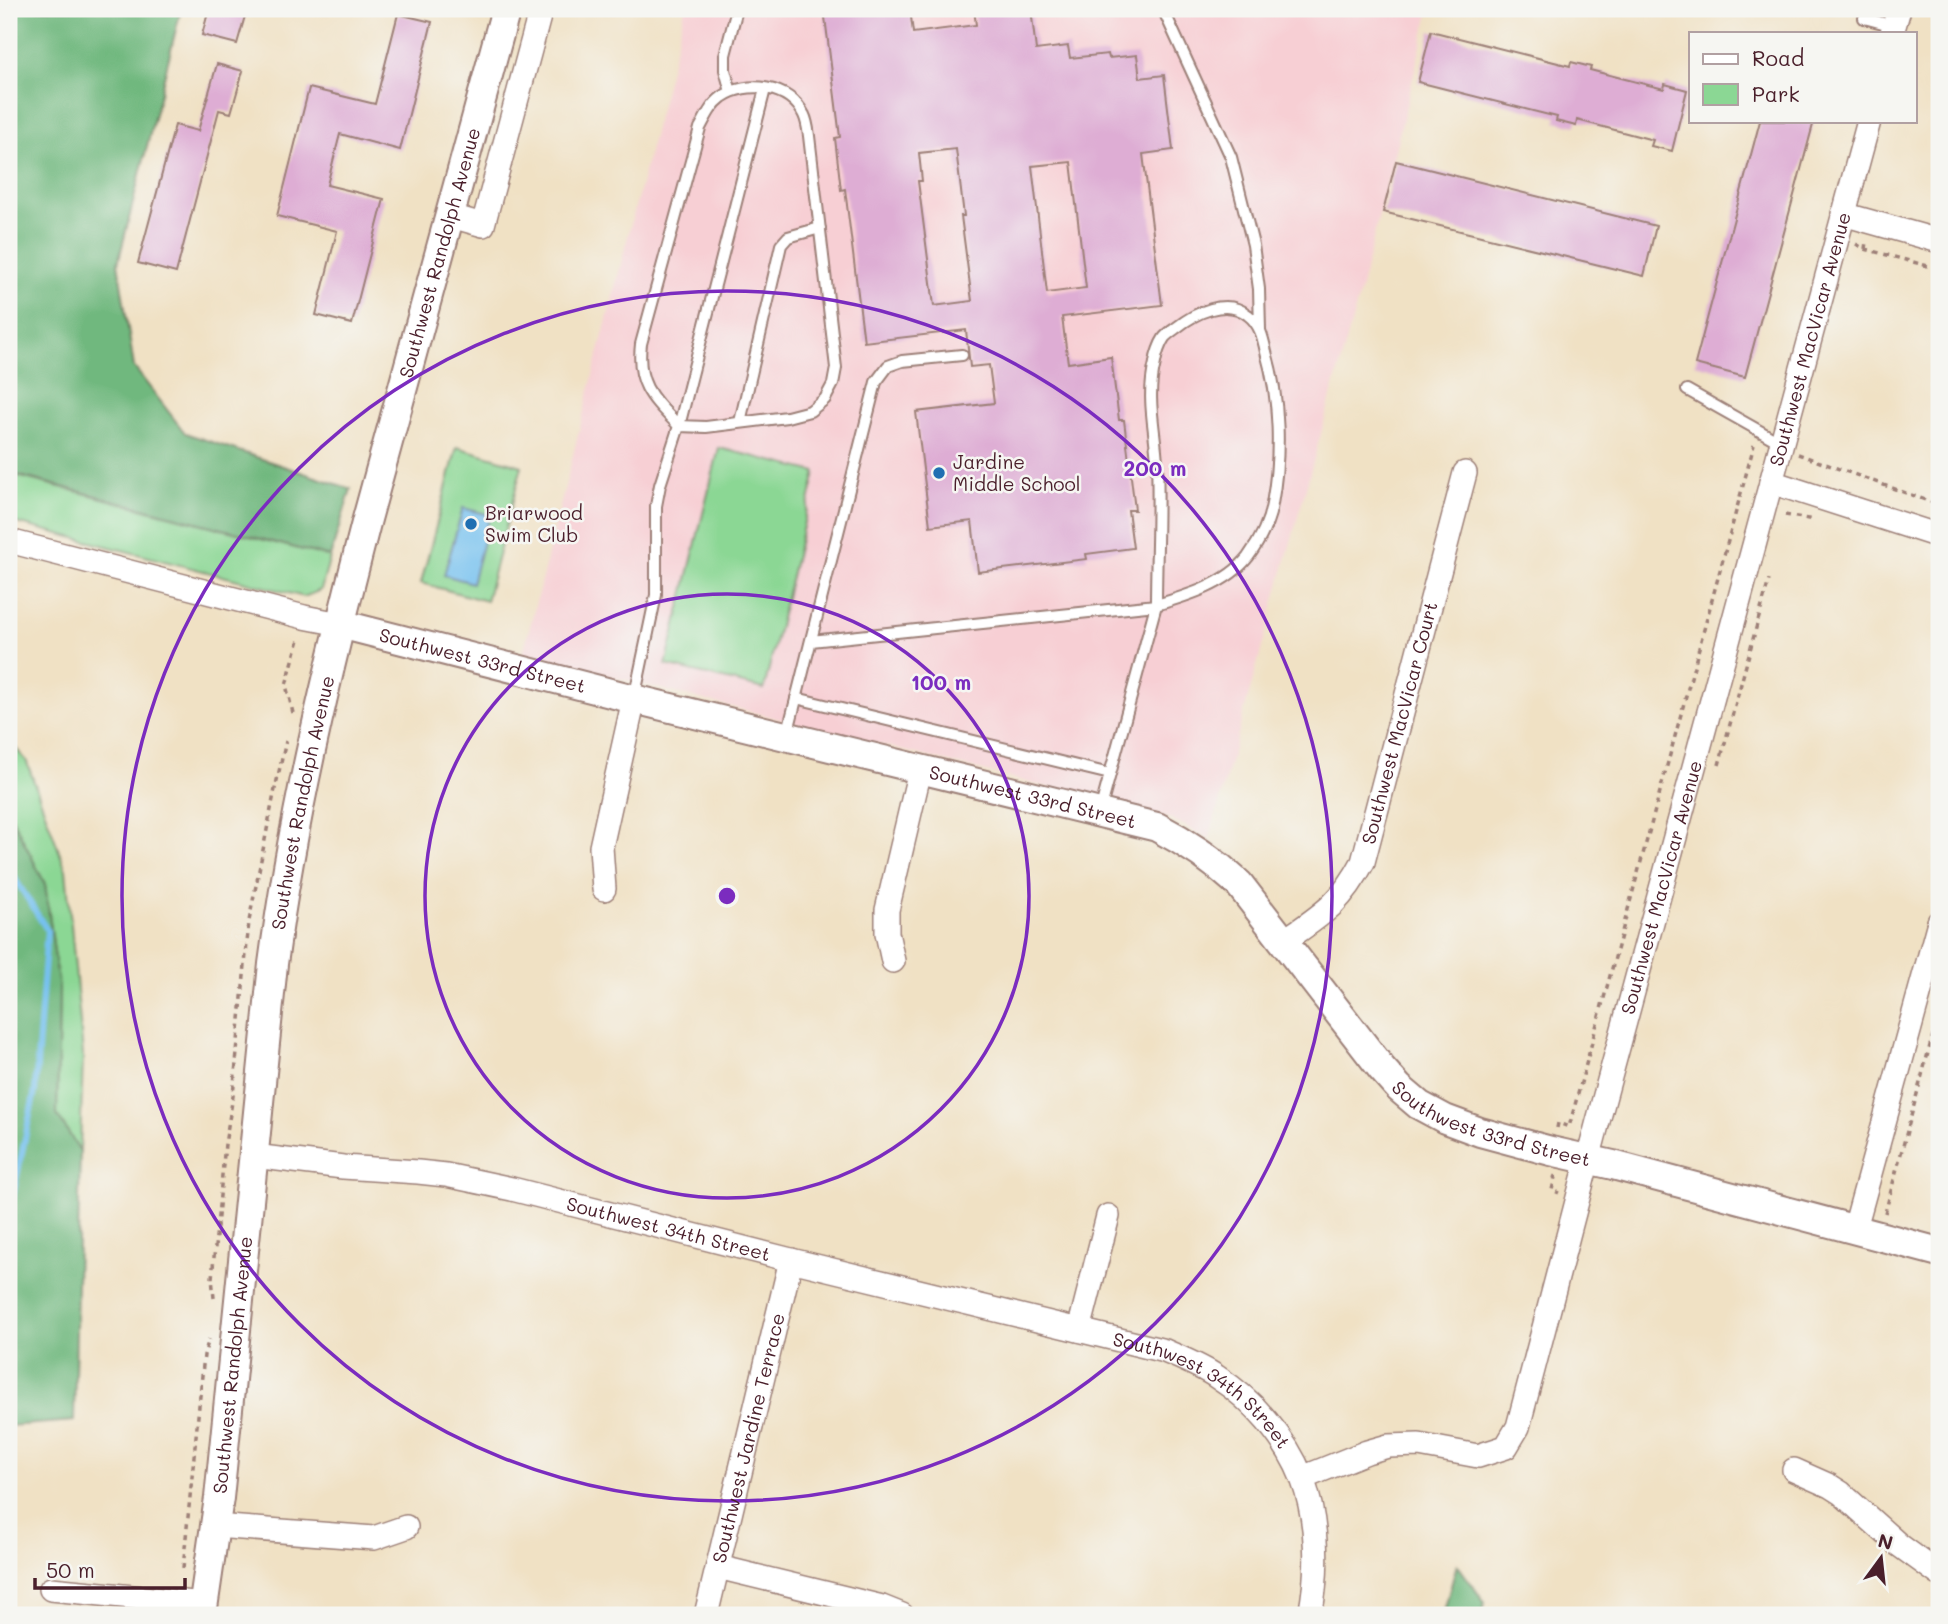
<svg xmlns="http://www.w3.org/2000/svg" width="1948" height="1624" viewBox="0 0 1948 1624" font-family="Mali,sans-serif">
  <style>
    .built { fill: #f7cfd4 }
    .green { fill: #8bd794; stroke: #6a7b60; stroke-width: 2 }
    .forest { fill: #70b87e; stroke: #5d6c54; stroke-width: 2 }
    .water { fill: #76c1ef; stroke: #60708d; stroke-width: 2 }
    .lines { fill: none; stroke-linecap: round; stroke-linejoin: round }
    .stream { stroke: #76c1ef; stroke-width: 6 }
    .building { fill: #deadd4; fill-rule: evenodd }
    .service-casing { stroke: #9d8078; stroke-width: 14 }
    .minor-casing { stroke: #9d8078; stroke-width: 26 }
    .tertiary-casing { stroke: #9d8078; stroke-width: 32 }
    .path { stroke: #9d8078; stroke-width: 3.5; stroke-dasharray: 5 5; stroke-linecap: butt }
    .service { stroke: #fff; stroke-width: 10 }
    .minor { stroke: #fff; stroke-width: 23 }
    .tertiary { stroke: #fff; stroke-width: 28 }
    .ring { fill: none; stroke: #7b2cbf; stroke-width: 3.5 }
    .poi-dot { fill: #1f6fb2; stroke: #f6f6f2; stroke-width: 2.5 }
    .labels { text-anchor: middle; stroke-width: 5; stroke-linejoin: round; paint-order: stroke }
    .street-label { font-size: 19px; fill: #4a1f2b; stroke: #f6f6f2 }
    .poi-label { font-size: 19px; fill: #4a1f2b; stroke: #f6f6f2; text-anchor: start }
    .centre { fill: #7b2cbf; stroke: #f6f6f2; stroke-width: 3.5 }
    .ring-label { font-size: 21px; text-anchor: middle; font-weight: bold; fill: #7b2cbf; stroke: #f6f6f2; stroke-width: 5; stroke-linejoin: round; paint-order: stroke }
  </style>
  <rect width="100%" height="100%" fill="#f6f6f2"/>
  <filter id="ink" filterUnits="userSpaceOnUse"><feTurbulence type="fractalNoise" baseFrequency=".0143" numOctaves="2"/><feDisplacementMap in="SourceGraphic" scale="14" xChannelSelector="R" yChannelSelector="G"/><feConvolveMatrix kernelMatrix="1 2 1 2 8 2 1 2 1" color-interpolation-filters="sRGB"/></filter>
  <filter id="wash" filterUnits="userSpaceOnUse"><feTurbulence type="fractalNoise" baseFrequency=".00686" numOctaves="4" result="noise"/><feDisplacementMap in="SourceGraphic" scale="28" xChannelSelector="R" yChannelSelector="G"/><feGaussianBlur stdDeviation="1.57" result="paint"/><feColorMatrix in="noise" values="0 0 0 0 0 0 0 0 0 0 0 0 0 0 0 0 0 1.4 0 .05"/><feComposite in="paint" operator="in"/></filter>
  <g filter="url(#wash)">
    <rect width="100%" height="100%" fill="#f0e1c4"/>
    <path class="built" d="M 685,9 L 1430,9 L 1360,292 L 1209,839 L 1172,819 L 523,654 Z"/>
    <path class="green" d="M 457,447 L 522,466 L 486,601 L 421,583 Z
      M 719,448 L 816,472 L 764,689 L 666,665 Z
      M 9,474 L 330,557 L 321,590 L 304,597 L 9,521 Z
      M 9,741 L 26,760 L 66,870 L 83,1055 L 80,1151 L 57,1115 L 59,989 L 45,884 L 9,812 Z"/>
    <path class="forest" d="M 9,9 L 181,9 L 118,263 L 134,367 L 185,433 L 351,489 L 330,557 L 9,473 Z
      M 9,812 L 45,884 L 59,989 L 57,1115 L 80,1151 L 74,1421 L 9,1426 Z
      M 1457,1564 L 1485,1603 L 1482,1615 L 1443,1615 Z"/>
    <path class="water" d="M 463,508 L 490,515 L 472,583 L 444,575 Z"/>
    <g class="lines">
      <path class="stream" d="M 9,869 L 47,930 L 35,1091 L 9,1214"/>
    </g>
    <g id="blocks">
      <path class="building" d="M 209,9 L 247,9 L 237,44 L 202,35 Z
        M 824,9 L 910,9 L 913,33 L 976,25 L 974,9 L 1031,9 L 1036,50 L 1068,46 L 1070,58 L 1108,54 L 1109,58 L 1137,55 L 1140,78 L 1164,75 L 1173,150 L 1143,154 L 1162,305 L 1062,317 L 1068,363 L 1111,357 L 1119,420 L 1124,420 L 1135,510 L 1128,510 L 1133,548 L 1086,554 L 1087,559 L 978,572 L 972,521 L 930,526 L 916,412 L 994,403 L 989,365 L 970,367 L 966,330 L 864,342 L 845,189 L 841,190 L 835,138 L 840,137 ZM 956,149 L 964,216 L 961,216 L 972,301 L 934,306 L 918,181 L 922,181 L 919,153 ZM 1071,162 L 1086,288 L 1047,293 L 1032,166 Z
        M 398,14 L 432,22 L 400,150 L 340,134 L 327,185 L 384,199 L 352,324 L 316,315 L 337,231 L 277,216 L 309,88 L 375,104 Z
        M 1431,31 L 1570,66 L 1571,62 L 1591,67 L 1590,70 L 1664,89 L 1665,84 L 1687,90 L 1672,151 L 1651,146 L 1653,140 L 1577,120 L 1576,126 L 1556,121 L 1557,117 L 1418,82 Z
        M 217,64 L 243,71 L 231,113 L 219,110 L 176,273 L 138,263 L 175,125 L 198,131 Z
        M 1760,121 L 1814,121 L 1745,377 L 1695,364 Z
        M 1396,161 L 1656,226 L 1644,276 L 1383,212 Z"/>
    </g>
  </g>
  <g filter="url(#ink)">
    <use href="#blocks" fill-opacity="0" stroke="#9d8078" stroke-width="2"/>
    <g class="lines">
      <g class="service-casing">
        <path id="service" d="M 1163,9 L 1231,157 L 1253,245 L 1259,289 L 1260,330
          M 1864,18 L 1894,26
          M 731,92 L 725,70 L 725,55 L 737,9
          M 1687,390 L 1781,443
          M 740,422 L 781,245 L 788,237 L 820,228
          M 811,641 L 1156,605 C 1156,558 1159,510 1157,462 C 1155,428 1146,398 1155,363 C 1156,355 1160,344 1164,338 C 1167,334 1172,331 1176,328 C 1195,313 1226,297 1248,315 C 1260,324 1263,338 1266,352 C 1280,400 1281,455 1272,504 C 1269,522 1259,542 1248,557 C 1227,584 1187,596 1156,605 L 1100,811
          M 796,698 L 1110,774
          M 634,699 L 656,595 L 656,506 L 660,485 L 679,426 C 653,399 636,385 641,344 L 700,128 C 706,117 711,105 722,97 C 747,80 790,85 804,115 C 807,121 808,129 809,136 L 836,368 L 833,384 L 825,399 L 810,411 L 787,417 L 706,427 L 679,426 L 765,89
          M 787,735 L 876,382 L 888,366 L 902,361 L 962,355"/>
      </g>
      <g class="minor-casing">
        <g id="minor">
          <path d="M 1892,33 L 1899,9"/>
          <path d="M 1843,214 L 1939,241"/>
          <path d="M 451,216 L 483,225 L 541,9"/>
          <path d="M 1771,482 L 1939,536"/>
          <path d="M 9,541 L 304,617 L 340,624"/>
          <path d="M 604,889 L 601,847 L 634,699"/>
          <path id="s1" d="M 1284,941 C 1321,915 1341,904 1363,862 L 1465,473"/>
          <path d="M 893,961 L 887,933 L 887,910 L 920,770"/>
          <path id="s2" d="M 254,1156 L 343,1167 L 418,1172 L 446,1175 L 512,1189 L 791,1260 L 1165,1351 C 1183,1359 1201,1366 1217,1377 C 1253,1400 1286,1438 1302,1478 C 1318,1520 1319,1572 1310,1615"/>
          <path d="M 1855,1228 L 1939,922"/>
          <path d="M 1079,1330 L 1108,1216"/>
          <path d="M 1794,1470 L 1830,1486 L 1841,1493 L 1899,1545 L 1939,1574"/>
          <path id="s3" d="M 1302,1478 L 1367,1452 L 1388,1446 L 1419,1445 L 1478,1456 L 1506,1447 L 1518,1427 L 1597,1125 L 1869,121"/>
          <path d="M 215,1526 L 374,1538 L 406,1527"/>
          <path d="M 718,1567 L 882,1607 L 902,1615"/>
          <path d="M 51,1589 L 204,1604"/>
          <path id="s4" d="M 706,1615 L 791,1260"/>
        </g>
      </g>
      <g class="tertiary-casing">
        <g id="tertiary">
          <path id="s5" d="M 340,624 L 634,699 L 1157,827 C 1188,843 1214,861 1239,884 L 1382,1069 L 1399,1088 L 1419,1105 L 1445,1119 L 1480,1132 L 1551,1151 L 1613,1165 L 1939,1252"/>
          <path id="s6" d="M 202,1615 L 219,1498 L 273,964 C 293,813 329,666 367,519 C 412,349 461,179 506,9"/>
        </g>
      </g>
      <path class="path" d="M 1856,244 L 1865,249 L 1866,242
        M 1865,249 L 1939,269
        M 1798,454 L 1939,505
        M 1785,515 L 1814,520
        M 293,713 L 286,685 L 300,636
        M 1719,765 L 1769,580
        M 1557,1128 L 1558,1123 L 1569,1127 L 1754,445
        M 1553,1176 L 1555,1177 L 1552,1190 L 1559,1193
        M 1885,1213 L 1939,1012
        M 214,1298 L 212,1278 L 225,1144 L 233,1096 L 249,921 L 275,789 L 286,741
        M 183,1568 L 204,1355 L 209,1339"/>
      <use href="#service" class="service"/>
      <use href="#minor" class="minor"/>
      <use href="#tertiary" class="tertiary"/>
    </g>
  </g>
  <g class="ring">
    <circle cx="727" cy="896" r="302"/>
    <circle cx="727" cy="896" r="605"/>
  </g>
  <g class="poi-dot">
    <circle cx="939" cy="473" r="7"/>
    <circle cx="471" cy="524" r="7"/>
  </g>
  <g class="labels">
    <g class="street-label">
      <text dy="7" stroke="none"><textPath href="#s6" startOffset="1386">Southwest Randolph Avenue</textPath></text>
      <text dy="7" stroke="none"><textPath href="#s3" startOffset="1362">Southwest MacVicar Avenue</textPath></text>
      <text dy="7" stroke="none"><textPath href="#s5" startOffset="147">Southwest 33rd Street</textPath></text>
      <text dy="7" stroke="none"><textPath href="#s1" startOffset="257">Southwest MacVicar Court</textPath></text>
      <text dy="7" stroke="none"><textPath href="#s5" startOffset="714">Southwest 33rd Street</textPath></text>
      <text dy="7" stroke="none"><textPath href="#s6" startOffset="819">Southwest Randolph Avenue</textPath></text>
      <text dy="7" stroke="none"><textPath href="#s3" startOffset="794">Southwest MacVicar Avenue</textPath></text>
      <text dy="7" stroke="none"><textPath href="#s5" startOffset="1302">Southwest 33rd Street</textPath></text>
      <text dy="7" stroke="none"><textPath href="#s2" startOffset="422">Southwest 34th Street</textPath></text>
      <text dy="7" stroke="none"><textPath href="#s6" startOffset="252">Southwest Randolph Avenue</textPath></text>
      <text dy="7" stroke="none"><textPath href="#s2" startOffset="985">Southwest 34th Street</textPath></text>
      <text dy="7" stroke="none"><textPath href="#s4" startOffset="182">Southwest Jardine Terrace</textPath></text>
    </g>
    <g class="poi-label">
      <text x="953" y="469">Jardine<tspan x="953" dy="22">Middle School</tspan></text>
      <text x="485" y="520">Briarwood<tspan x="485" dy="22">Swim Club</tspan></text>
    </g>
  </g>
  <circle cx="727" cy="896" r="10" class="centre"/>
  <g class="ring-label">
    <text x="1155" y="476">200 m</text>
    <text x="941" y="690">100 m</text>
  </g>
  <rect width="1948" height="1624" fill="none" stroke="#f6f6f2" stroke-width="35"/>
  <rect x="1689" y="32" width="228" height="91" fill="#f6f6f2" stroke="#b1a0a2" stroke-width="2"/>
  <rect x="1703" y="54" width="35" height="10" fill="#ffffff" stroke="#b1a0a2" stroke-width="2"/>
  <text x="1752" y="66" font-size="21" fill="#4a1f2b">Road</text>
  <rect x="1703" y="84" width="35" height="21" fill="#8bd794" stroke="#b1a0a2" stroke-width="2"/>
  <text x="1752" y="102" font-size="21" fill="#4a1f2b">Park</text>
  <g transform="translate(1881 1558) rotate(15)" stroke="#f6f6f2" stroke-width="5" paint-order="stroke">
  <path d="M0-5L12 26L0 18L-12 26Z" fill="#4a1f2b"/>
  <text y="-10" font-size="19" font-weight="bold" text-anchor="middle" fill="#4a1f2b">N</text>
  </g>
  <path d="M35 1578v10h150v-10" fill="none" stroke="#4a1f2b" stroke-width="3.5"/>
  <text x="46" y="1578" font-size="21" fill="#4a1f2b" stroke="#f6f6f2" stroke-width="5" paint-order="stroke">50 m</text>
</svg>
